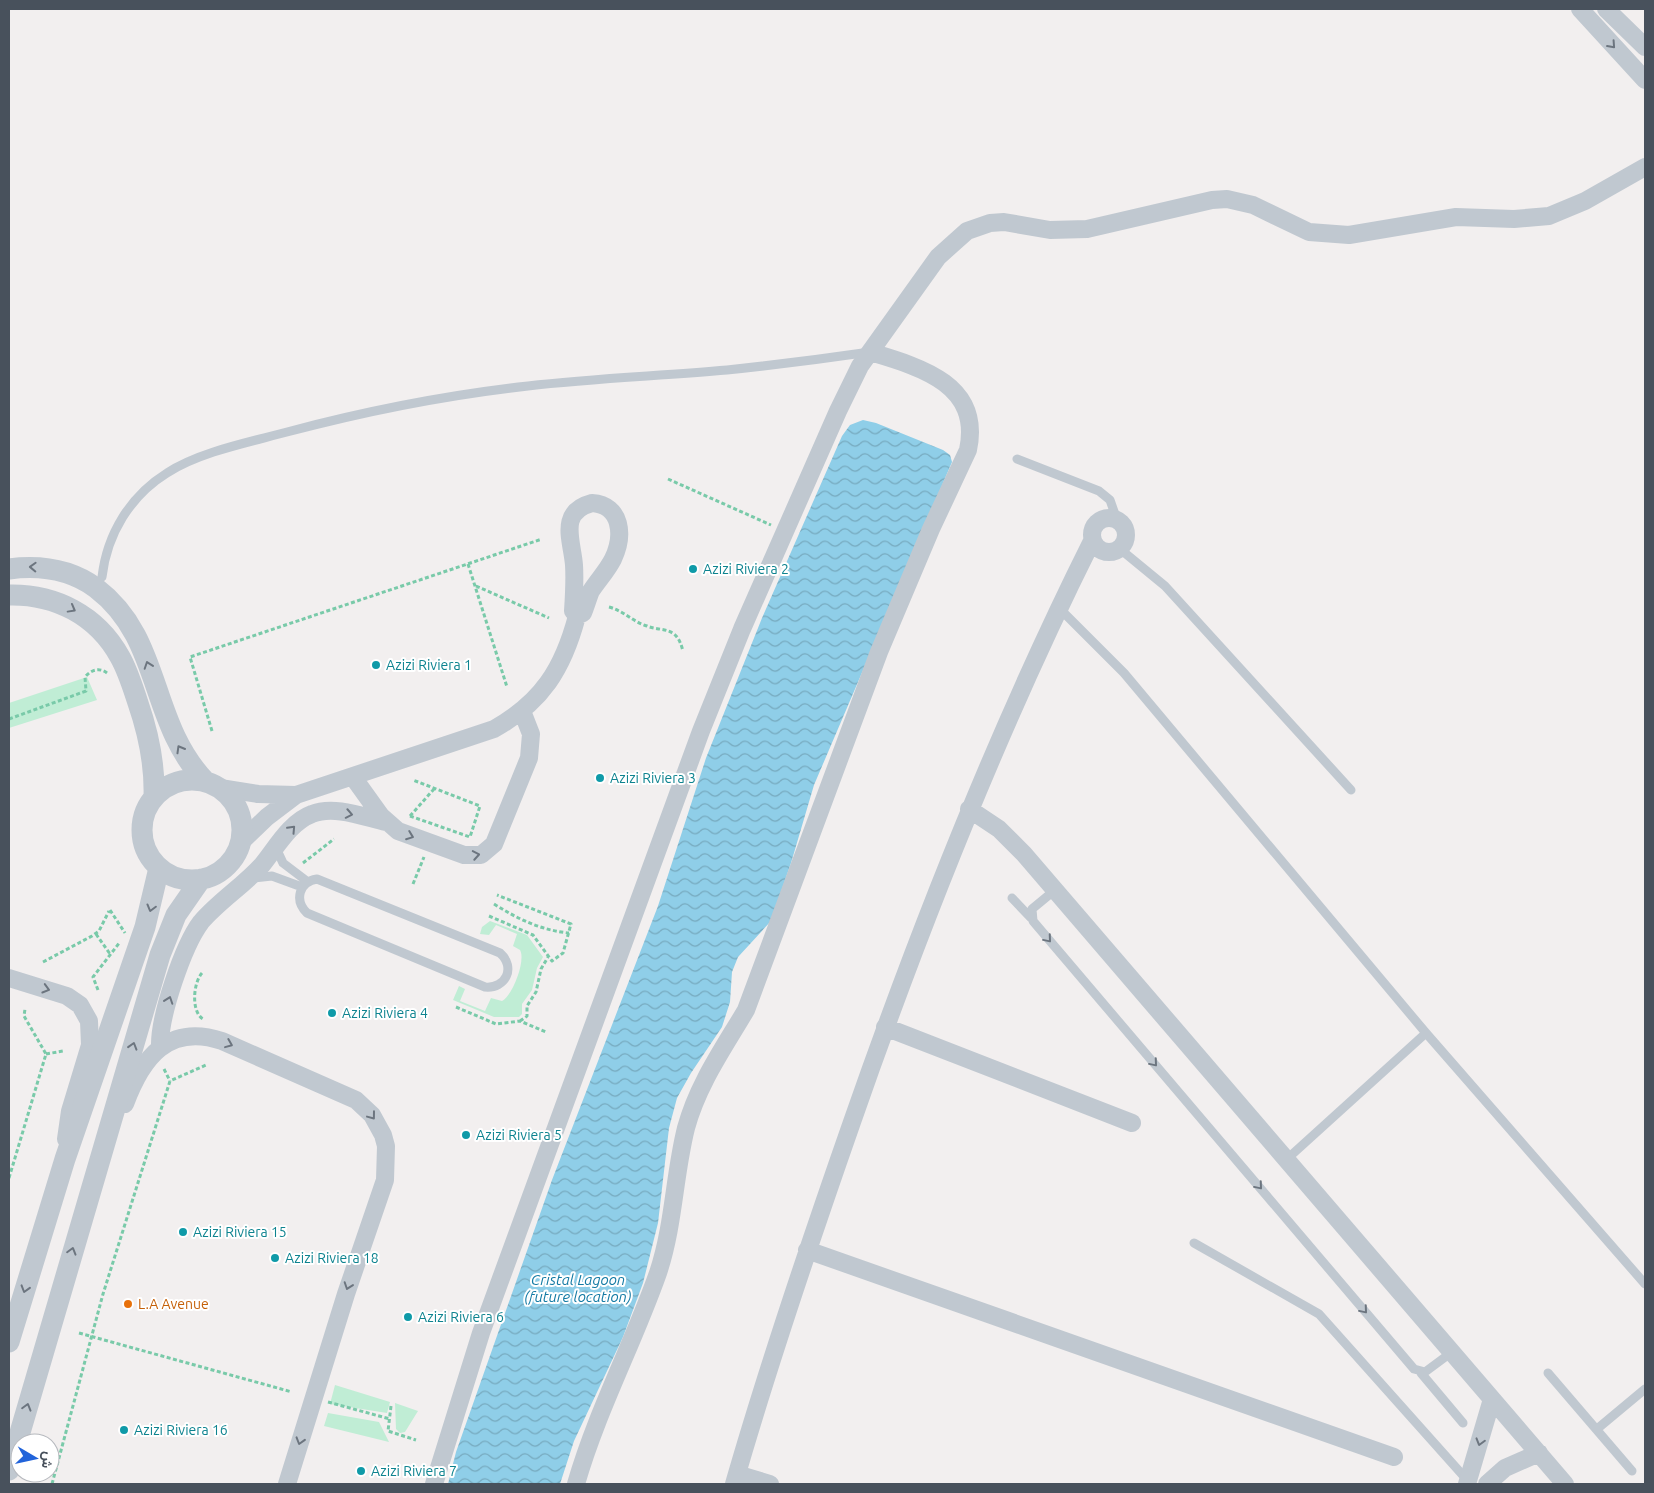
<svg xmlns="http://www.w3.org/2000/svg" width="1654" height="1493" viewBox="0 0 1654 1493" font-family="Ubuntu,Vazirmatn,sans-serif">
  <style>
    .park { fill: #c0edd5 }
    .water { fill: url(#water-waves) }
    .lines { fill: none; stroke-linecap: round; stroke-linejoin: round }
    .path { stroke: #79caa9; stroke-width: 3; stroke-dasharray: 4 2.5; stroke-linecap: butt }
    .service { stroke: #c0c8d0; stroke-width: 9 }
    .minor { stroke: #c0c8d0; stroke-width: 18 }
    .tertiary { stroke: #c0c8d0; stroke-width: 21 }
    .oneway { stroke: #6c757f }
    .culture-dot { fill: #0f9aa8; stroke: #fff; stroke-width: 2 }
    .food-dot { fill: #e8710a; stroke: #fff; stroke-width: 2 }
    .labels { text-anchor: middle; stroke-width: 4; stroke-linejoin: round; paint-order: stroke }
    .culture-label { font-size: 14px; fill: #0d838f; stroke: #fff; text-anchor: start }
    .food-label { font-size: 14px; fill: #c56008; stroke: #fff; text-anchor: start }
    .water-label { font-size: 15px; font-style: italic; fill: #137aa4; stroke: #fff }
  </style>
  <defs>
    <pattern id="water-waves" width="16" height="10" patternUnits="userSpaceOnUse" patternTransform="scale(1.25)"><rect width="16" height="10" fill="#8fcee8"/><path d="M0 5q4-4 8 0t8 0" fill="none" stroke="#77aabf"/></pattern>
  </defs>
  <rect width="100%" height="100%" fill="#f2efef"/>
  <path class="park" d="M 87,677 L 97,700 L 9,728 L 9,703 Z
    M 490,921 L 527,935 L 543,957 L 537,968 L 532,990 L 522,1004 L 522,1014 L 519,1017 L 494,1017 L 453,1000 L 459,986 L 465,989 L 460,1001 L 485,1011 L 491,998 L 502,1001 C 513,995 526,960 520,950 L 513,946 L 517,934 L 496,925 L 489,935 L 480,934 L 482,927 Z
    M 335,1385 L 390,1402 L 387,1413 L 330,1404 Z
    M 395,1403 L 418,1411 L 405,1432 L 400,1433 L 396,1429 Z
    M 328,1413 L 379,1422 L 389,1442 L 324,1426 Z"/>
  <path class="water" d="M 863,420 L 876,423 L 943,450 L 950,455 L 952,462 L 814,785 L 791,863 L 771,921 L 738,957 L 732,972 L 730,1002 L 722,1027 L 691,1073 L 677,1098 L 669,1128 L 658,1223 L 643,1283 L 623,1337 L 574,1441 L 560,1484 L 448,1484 L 456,1452 L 552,1180 L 658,906 L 706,758 L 762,618 L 842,436 L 850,425 Z"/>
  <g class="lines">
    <path class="path" d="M 668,479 L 771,525
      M 468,564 L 507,687
      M 476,586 L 549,618
      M 609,607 C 624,611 633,622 647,626 C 656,630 666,628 674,634 C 679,638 681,644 683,651
      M 9,719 L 86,691 L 85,677 C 91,670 99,667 107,673
      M 212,731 L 190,657 L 542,539
      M 410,816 L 470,837 L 480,806 L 413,780
      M 410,816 L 434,789
      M 303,863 L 334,839
      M 413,884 L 424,857
      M 494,904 C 518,919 540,930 569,933
      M 110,910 L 125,933
      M 489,916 L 533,935 L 552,961 L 563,953 L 571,924 L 497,895
      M 96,934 L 110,954
      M 43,962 L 92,936 L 99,931 L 109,911
      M 202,973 C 193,983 191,1012 203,1019
      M 98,990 L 93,977 L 120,942
      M 456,1007 L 496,1024 L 520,1021 L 546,1032
      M 520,1021 L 527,1016 L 527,1006 L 536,992 L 541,969 L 548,957
      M 46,1054 L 63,1051
      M 164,1069 L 170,1081
      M 9,1178 L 46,1054 L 24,1016 L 25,1009
      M 79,1333 L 292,1392
      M 328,1402 L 390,1419
      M 391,1406 L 388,1431 L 416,1440
      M 52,1484 L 103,1294 L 170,1081 L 206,1065"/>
    <path class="service" d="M 1017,459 L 1099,491 L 1110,500 L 1117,520
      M 1120,549 L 1165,586 L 1351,790
      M 102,577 C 107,534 130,496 167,473 C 199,452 250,442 287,432 C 366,411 447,395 528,386 C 594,378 661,376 727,370 C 774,365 822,359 870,352
      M 1059,608 L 1124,673 L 1426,1033 L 1645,1284
      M 276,848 L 283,863 L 308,882
      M 253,878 L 272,876 L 302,887
      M 317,879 L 500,953 C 516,967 506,989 485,987 L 307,913 C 294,900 299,882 317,879 Z
      M 1055,890 L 1032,909 L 1033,921 L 1414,1369 L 1425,1372 L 1452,1352
      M 1012,898 L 1031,918
      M 1287,1159 L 1426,1033
      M 1194,1243 L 1319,1314 L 1468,1481
      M 1421,1373 L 1463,1423
      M 1548,1373 L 1632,1471
      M 1597,1429 L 1645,1389"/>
    <path class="minor" d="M 1580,9 L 1645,80
      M 1606,9 L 1645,47
      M 592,503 C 622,505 624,536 613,559 C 607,571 598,580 591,591 C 588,598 586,606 583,613 L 577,616 L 573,611 C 574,596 575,580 574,565 C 572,540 558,512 592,503 Z
      M1092 535a17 17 0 1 1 34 0a17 17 0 1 1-34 0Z
      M 353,777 L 381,816 L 398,831 L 464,855 L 481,855 L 494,844 L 529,758 L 531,734 L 522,711
      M 220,788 L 258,794 L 296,795 L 494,729 C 542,702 563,669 577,616
      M 969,809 L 999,829 L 1024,854 L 1565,1484
      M 240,843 L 267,817 L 296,795
      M 9,978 L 67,996 L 80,1005 L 89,1021 L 90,1045 L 70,1111 L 66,1139
      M 885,1027 L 1132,1123
      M 160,1047 C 159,1017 183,946 201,922 C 219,901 243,886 262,865 C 276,848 290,822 312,814 C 334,805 364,817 386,822
      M 125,1104 C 142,1058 168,1023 222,1041 L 356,1100 L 372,1115 L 383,1135 L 386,1146 L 385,1180 L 346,1294 L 287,1484
      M 807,1250 L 1394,1457
      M 737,1474 L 770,1484
      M 434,1484 L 481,1333 L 701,731 L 742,629 L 838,411 L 860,366 L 938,257 L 967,231 L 990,223 L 1004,222 L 1050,230 L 1087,229 L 1212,200 L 1227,199 L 1253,205 L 1309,232 L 1349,235 L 1456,217 L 1514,219 L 1549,216 L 1585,201 L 1645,167
      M 576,1484 C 597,1411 633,1344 658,1273 C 674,1225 674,1176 686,1128 C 698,1084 723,1049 746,1010 L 879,652 L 931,529 L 968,450 C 982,384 920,367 870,352
      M 734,1484 C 769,1362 810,1242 852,1122 C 921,924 998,729 1092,541
      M 1467,1484 L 1492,1399
      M 1487,1484 L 1505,1468 L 1539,1453"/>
    <path class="tertiary" d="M 9,569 C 40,565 70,569 96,588 C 163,639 148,721 205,781
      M 9,595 C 55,594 97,615 120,657 C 128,671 133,688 138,703 C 149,735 155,764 154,797
      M142 830a50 50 0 1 1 100 0a50 50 0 1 1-100 0Z
      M 9,1342 L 65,1159 L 145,927 L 159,868
      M 9,1470 L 160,955 L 176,915 L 201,879"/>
  </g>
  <defs><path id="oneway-chevron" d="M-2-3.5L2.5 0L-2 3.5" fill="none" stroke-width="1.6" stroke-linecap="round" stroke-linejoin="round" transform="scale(1.25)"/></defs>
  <g class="oneway">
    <use href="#oneway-chevron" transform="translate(1612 45) rotate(48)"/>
    <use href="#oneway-chevron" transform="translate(33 567) rotate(-178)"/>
    <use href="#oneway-chevron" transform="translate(72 609) rotate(29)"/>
    <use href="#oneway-chevron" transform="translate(148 665) rotate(-109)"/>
    <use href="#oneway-chevron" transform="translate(180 749) rotate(-120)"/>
    <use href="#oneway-chevron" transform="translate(349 814) rotate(11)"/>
    <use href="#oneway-chevron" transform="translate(292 829) rotate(-47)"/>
    <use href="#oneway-chevron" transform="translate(410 836) rotate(21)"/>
    <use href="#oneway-chevron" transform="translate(476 855) rotate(-10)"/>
    <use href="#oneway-chevron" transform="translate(151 908) rotate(105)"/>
    <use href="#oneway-chevron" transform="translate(1048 939) rotate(50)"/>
    <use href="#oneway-chevron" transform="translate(46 989) rotate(16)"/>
    <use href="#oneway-chevron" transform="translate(169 1000) rotate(-71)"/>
    <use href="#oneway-chevron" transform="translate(229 1044) rotate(22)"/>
    <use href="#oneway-chevron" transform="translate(133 1046) rotate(-73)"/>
    <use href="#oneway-chevron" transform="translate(1154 1063) rotate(50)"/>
    <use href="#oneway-chevron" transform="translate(372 1116) rotate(53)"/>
    <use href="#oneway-chevron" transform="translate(1259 1186) rotate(50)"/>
    <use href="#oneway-chevron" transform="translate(72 1251) rotate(-74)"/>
    <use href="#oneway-chevron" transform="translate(348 1286) rotate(109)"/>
    <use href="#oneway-chevron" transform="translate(25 1289) rotate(107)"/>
    <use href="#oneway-chevron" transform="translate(1364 1310) rotate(50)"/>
    <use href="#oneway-chevron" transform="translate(27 1407) rotate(-74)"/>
    <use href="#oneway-chevron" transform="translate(300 1441) rotate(107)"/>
    <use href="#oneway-chevron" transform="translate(1480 1442) rotate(106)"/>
  </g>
  <g class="culture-dot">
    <circle cx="693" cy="569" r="5"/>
    <circle cx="376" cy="665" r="5"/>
    <circle cx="600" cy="778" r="5"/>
    <circle cx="332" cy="1013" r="5"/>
    <circle cx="466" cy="1135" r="5"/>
    <circle cx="183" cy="1232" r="5"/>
    <circle cx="275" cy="1258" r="5"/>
    <circle cx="408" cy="1317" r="5"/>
    <circle cx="124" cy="1430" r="5"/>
    <circle cx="361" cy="1471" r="5"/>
  </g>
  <circle class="food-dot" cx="128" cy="1304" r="5"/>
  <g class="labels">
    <g class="culture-label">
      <text x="703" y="574">Azizi Riviera 2</text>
      <text x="386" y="670">Azizi Riviera 1</text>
      <text x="610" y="783">Azizi Riviera 3</text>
      <text x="342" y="1018">Azizi Riviera 4</text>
      <text x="476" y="1140">Azizi Riviera 5</text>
      <text x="193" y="1237">Azizi Riviera 15</text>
      <text x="285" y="1263">Azizi Riviera 18</text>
      <text x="418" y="1322">Azizi Riviera 6</text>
      <text x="134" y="1435">Azizi Riviera 16</text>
      <text x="371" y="1476">Azizi Riviera 7</text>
    </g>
    <g class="food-label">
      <text x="138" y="1309">L.A Avenue</text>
    </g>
    <g class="water-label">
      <text x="578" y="1285">Cristal Lagoon<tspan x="578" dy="17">(future location)</tspan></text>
    </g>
  </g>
  <rect width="1654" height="1493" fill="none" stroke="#48515c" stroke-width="20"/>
  <g transform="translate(35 1458) rotate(99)"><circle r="24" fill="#ffffff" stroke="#b6b9be"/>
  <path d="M0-4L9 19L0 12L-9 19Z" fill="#2163da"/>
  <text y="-8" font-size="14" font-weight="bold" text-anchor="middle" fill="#48515c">ش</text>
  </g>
</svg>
